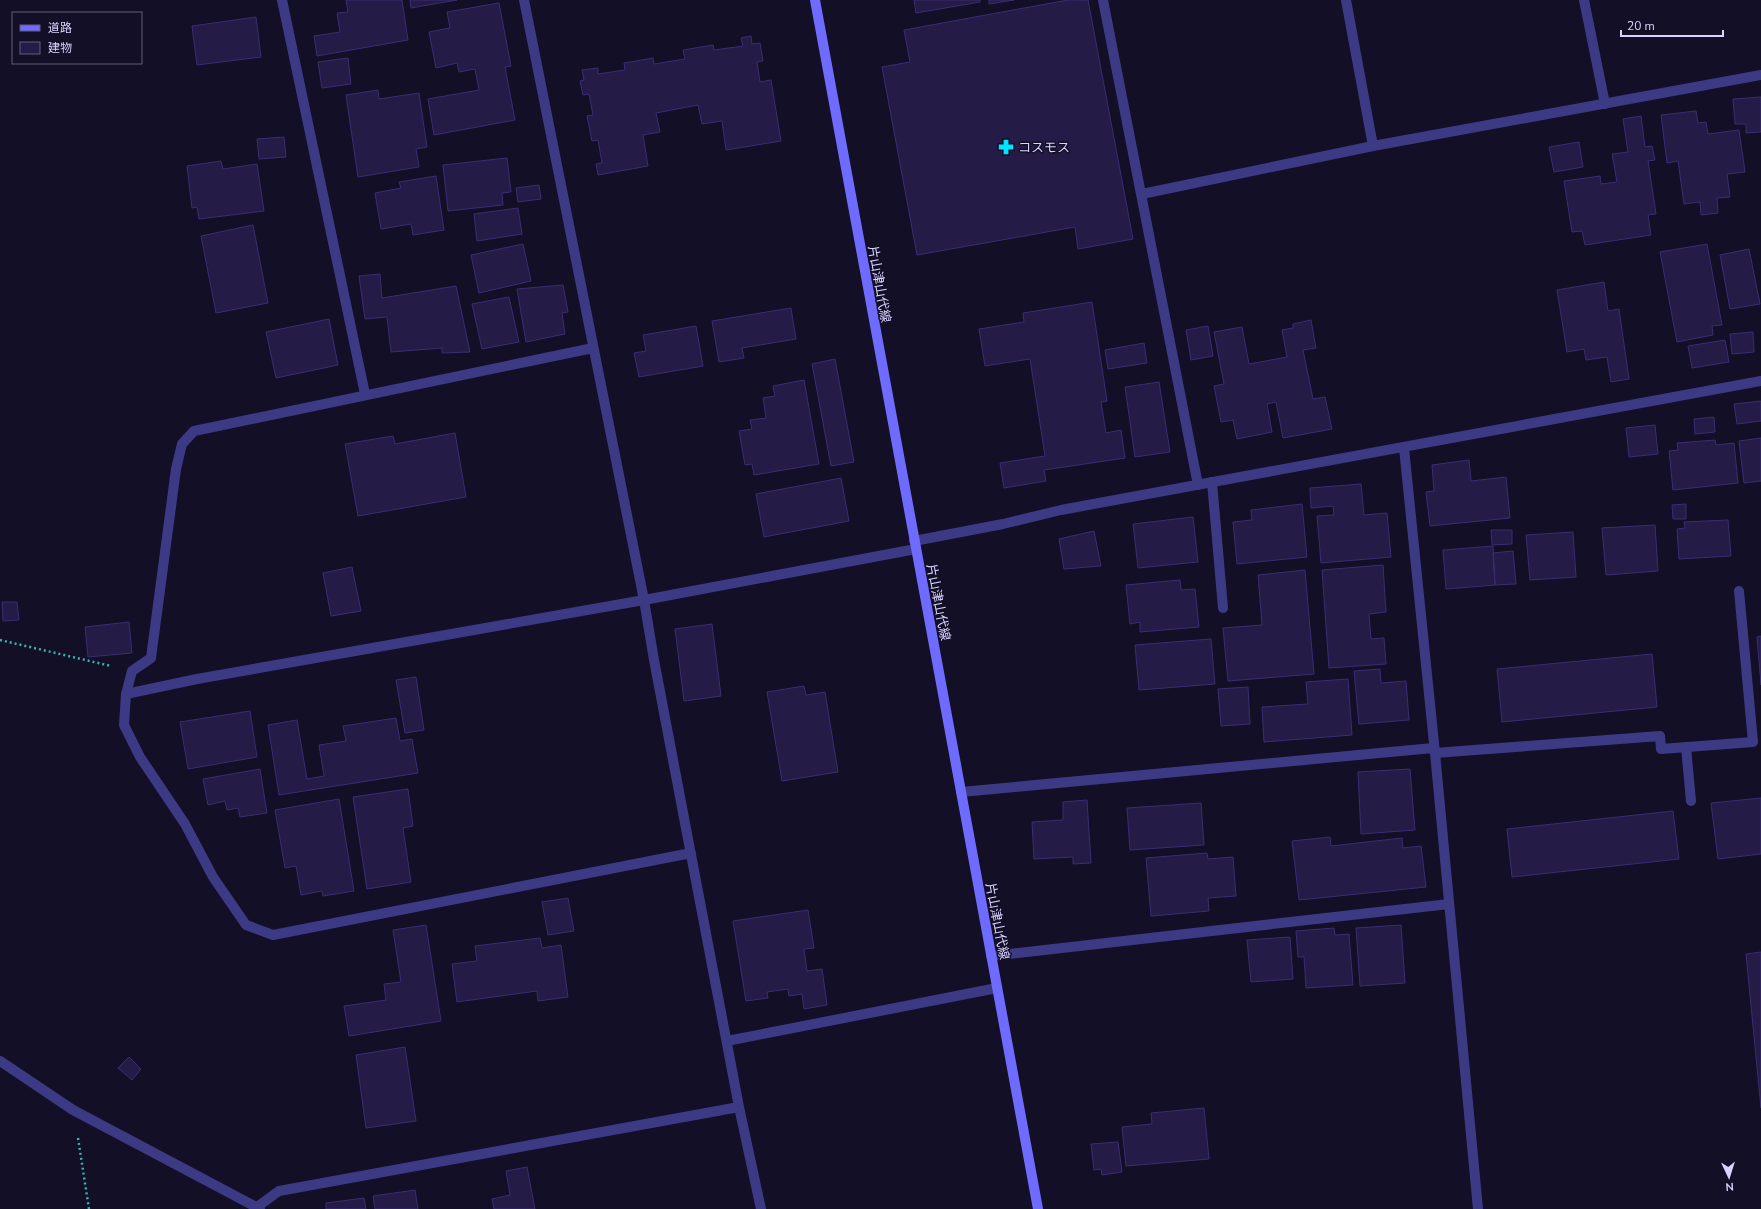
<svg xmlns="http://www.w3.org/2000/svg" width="1761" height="1209" viewBox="0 0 1761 1209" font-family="'Nunito Sans','Noto Sans JP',sans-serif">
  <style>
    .building { fill: #241b47; stroke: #3b2d73 }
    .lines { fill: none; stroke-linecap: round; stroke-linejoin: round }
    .path { stroke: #2fb8b0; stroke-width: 2.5; stroke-dasharray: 2 3; stroke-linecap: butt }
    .service { stroke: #3d3a85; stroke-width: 10 }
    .minor { stroke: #3d3a85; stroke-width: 10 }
    .tertiary { stroke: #3d3a85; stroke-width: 10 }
    .secondary { stroke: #6f6bff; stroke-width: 10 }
    .labels { text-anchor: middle; stroke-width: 3; stroke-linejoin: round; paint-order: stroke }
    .poi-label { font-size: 13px; fill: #d9d4ff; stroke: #130f26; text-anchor: start }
    .street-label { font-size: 13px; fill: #d9d4ff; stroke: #130f26 }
  </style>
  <rect width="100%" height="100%" fill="#130f26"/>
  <path class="building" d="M 346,0 L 402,0 L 408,40 L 317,56 L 314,36 L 340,32 L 337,13 L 348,12 Z
    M 410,0 L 457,0 L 411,8 Z
    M 914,0 L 980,0 L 980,2 L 916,13 Z
    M 989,0 L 1014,0 L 989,4 Z
    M 1068,0 L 1088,0 L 1133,239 L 1078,249 L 1075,227 L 917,255 L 882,67 L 910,62 L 904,30 Z
    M 499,3 L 511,66 L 505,67 L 515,120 L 434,135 L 428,99 L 479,90 L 475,69 L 459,72 L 457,63 L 436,68 L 429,32 L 450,28 L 447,12 Z
    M 256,17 L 261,57 L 197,65 L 192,26 Z
    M 751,36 L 752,44 L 760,43 L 763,61 L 757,62 L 760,82 L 771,80 L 781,141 L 726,150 L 722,121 L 702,124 L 698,105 L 656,113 L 660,132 L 643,135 L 648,166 L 598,175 L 596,164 L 602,163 L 598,140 L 592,141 L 587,116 L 593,115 L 589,94 L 583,95 L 580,81 L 584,80 L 582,70 L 598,68 L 598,74 L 625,70 L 624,63 L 653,58 L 654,64 L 685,59 L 683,50 L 713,45 L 714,50 L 743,46 L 741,38 Z
    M 348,58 L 351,84 L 322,88 L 318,62 Z
    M 378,90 L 379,99 L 419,93 L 427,147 L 416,149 L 419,167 L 358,177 L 346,95 Z
    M 1761,97 L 1761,132 L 1746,133 L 1746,124 L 1735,124 L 1733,99 Z
    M 1696,111 L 1698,123 L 1706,122 L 1708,134 L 1739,130 L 1745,172 L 1727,174 L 1730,197 L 1717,198 L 1718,213 L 1701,215 L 1700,202 L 1684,204 L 1678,161 L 1667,163 L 1661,115 Z
    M 1641,116 L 1645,147 L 1652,146 L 1655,160 L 1648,161 L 1656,214 L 1648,215 L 1651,235 L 1585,245 L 1582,231 L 1572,232 L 1564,181 L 1600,176 L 1601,184 L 1617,182 L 1612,154 L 1628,152 L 1623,119 Z
    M 284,137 L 286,157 L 259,159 L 257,139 Z
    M 1579,142 L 1583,167 L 1554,172 L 1549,147 Z
    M 507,158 L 511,192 L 502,193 L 503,205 L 448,211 L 443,165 Z
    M 221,161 L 223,169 L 257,164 L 264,211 L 199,219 L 197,207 L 192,208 L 187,166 Z
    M 436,176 L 444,230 L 413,235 L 411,224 L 381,229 L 375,193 L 401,188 L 399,182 Z
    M 539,185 L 541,199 L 518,202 L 516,188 Z
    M 518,208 L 522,234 L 477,241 L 474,214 Z
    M 253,225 L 268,303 L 216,313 L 201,236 Z
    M 523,244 L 531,281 L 479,293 L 471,255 Z
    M 1707,244 L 1722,325 L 1712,326 L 1713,335 L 1677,342 L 1660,252 Z
    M 1749,249 L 1760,304 L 1730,309 L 1720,255 Z
    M 380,274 L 382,298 L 456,286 L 470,352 L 442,353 L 442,348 L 391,352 L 387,317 L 365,319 L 359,276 Z
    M 1604,282 L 1608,311 L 1619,309 L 1629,379 L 1611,382 L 1607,357 L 1586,360 L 1584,349 L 1567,352 L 1557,290 Z
    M 563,285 L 568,312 L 562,313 L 565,334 L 526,342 L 517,289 Z
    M 509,297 L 519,342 L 482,349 L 472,304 Z
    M 1092,302 L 1107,401 L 1101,402 L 1106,433 L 1121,430 L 1125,458 L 1044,470 L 1046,481 L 1004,488 L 1000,463 L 1045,456 L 1030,359 L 985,366 L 979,329 L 1024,322 L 1023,313 Z
    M 791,308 L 796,339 L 742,348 L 744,358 L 719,362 L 712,321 Z
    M 329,319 L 338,365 L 276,378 L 266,332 Z
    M 1311,320 L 1316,348 L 1303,350 L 1313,399 L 1325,397 L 1332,429 L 1283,438 L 1276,402 L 1267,404 L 1272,432 L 1237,439 L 1233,420 L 1221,422 L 1214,386 L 1224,384 L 1214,332 L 1242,327 L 1249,364 L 1287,357 L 1282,330 L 1293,328 L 1293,324 Z
    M 696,326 L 703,366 L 639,377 L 634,353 L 646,351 L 643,335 Z
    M 1208,326 L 1213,356 L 1191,360 L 1186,330 Z
    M 1753,332 L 1754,352 L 1732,354 L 1730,334 Z
    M 1725,340 L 1729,362 L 1692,368 L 1688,346 Z
    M 1144,343 L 1147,363 L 1108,369 L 1105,350 Z
    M 835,359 L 854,462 L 831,466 L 812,364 Z
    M 804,380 L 819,464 L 754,475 L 752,464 L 745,465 L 739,431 L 752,429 L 750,420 L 766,418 L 763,398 L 775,396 L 773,386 Z
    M 1159,382 L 1170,452 L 1135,457 L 1125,387 Z
    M 1761,401 L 1761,421 L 1737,424 L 1734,404 Z
    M 1714,417 L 1715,432 L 1695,434 L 1694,419 Z
    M 1655,425 L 1658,454 L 1629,457 L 1626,428 Z
    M 455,433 L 466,497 L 358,516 L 345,444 L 393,436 L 395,444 Z
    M 1761,438 L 1761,481 L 1744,483 L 1739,441 Z
    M 1715,440 L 1716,445 L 1734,443 L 1738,483 L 1673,490 L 1669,451 L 1678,450 L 1677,443 Z
    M 1469,460 L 1471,481 L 1506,477 L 1510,518 L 1430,526 L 1426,492 L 1434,491 L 1432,465 Z
    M 841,478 L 849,521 L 764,537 L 756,494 Z
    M 1361,484 L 1364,515 L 1387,513 L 1391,557 L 1321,563 L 1317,516 L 1334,515 L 1333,506 L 1311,508 L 1310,488 Z
    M 1302,504 L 1307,557 L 1237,564 L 1233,522 L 1252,520 L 1251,510 Z
    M 1686,504 L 1686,519 L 1673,519 L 1672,505 Z
    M 1193,517 L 1198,562 L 1138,568 L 1133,524 Z
    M 1728,520 L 1731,556 L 1679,559 L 1677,529 L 1685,528 L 1684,522 Z
    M 1655,525 L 1658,571 L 1606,575 L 1602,528 Z
    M 1491,530 L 1512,530 L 1512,544 L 1492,545 Z
    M 1094,531 L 1101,566 L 1064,569 L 1059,539 Z
    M 1573,532 L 1576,577 L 1530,580 L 1526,535 Z
    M 1493,546 L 1495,585 L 1446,589 L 1443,550 Z
    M 1513,551 L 1516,584 L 1495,585 L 1493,553 Z
    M 1383,565 L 1386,612 L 1369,614 L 1371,639 L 1384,638 L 1386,664 L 1329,668 L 1322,570 Z
    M 352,567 L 361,611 L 331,616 L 323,573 Z
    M 1305,570 L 1314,674 L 1228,681 L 1223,628 L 1262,625 L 1258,575 Z
    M 1180,580 L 1181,590 L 1195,589 L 1199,627 L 1140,632 L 1140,622 L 1130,624 L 1126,585 Z
    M 2,602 L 17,602 L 19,620 L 3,621 Z
    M 129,622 L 132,653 L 88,657 L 85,627 Z
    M 712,624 L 721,696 L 684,701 L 675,629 Z
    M 1761,636 L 1761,685 L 1757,637 Z
    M 1211,639 L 1215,684 L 1139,690 L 1135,645 Z
    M 1652,654 L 1657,707 L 1502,722 L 1497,669 Z
    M 1380,669 L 1381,683 L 1406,681 L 1409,720 L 1359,724 L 1354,671 Z
    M 416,677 L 424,730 L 405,733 L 396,680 Z
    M 1348,679 L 1352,735 L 1264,742 L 1262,707 L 1308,704 L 1306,682 Z
    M 804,686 L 806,695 L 825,692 L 838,772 L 782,781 L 767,692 Z
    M 1248,687 L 1250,724 L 1221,726 L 1218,689 Z
    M 250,711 L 257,757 L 188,769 L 180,722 Z
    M 396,718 L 400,741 L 412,739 L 418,773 L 279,795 L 268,725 L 297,720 L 307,779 L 324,776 L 319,745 L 346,741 L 343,726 Z
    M 260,769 L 267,813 L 240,817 L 238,808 L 227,810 L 225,801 L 208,805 L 203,779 Z
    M 1410,769 L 1415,830 L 1361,834 L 1358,772 Z
    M 408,789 L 413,826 L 403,828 L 411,882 L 367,889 L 353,797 Z
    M 1761,798 L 1761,854 L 1718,859 L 1711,803 Z
    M 339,799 L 354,891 L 323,896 L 322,891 L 301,895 L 296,866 L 285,868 L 275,810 Z
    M 1087,800 L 1091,863 L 1073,864 L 1073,857 L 1034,859 L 1032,822 L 1063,820 L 1063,802 Z
    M 1201,803 L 1204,845 L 1130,850 L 1127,808 Z
    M 1673,811 L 1679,859 L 1512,877 L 1507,829 Z
    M 1330,837 L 1331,846 L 1402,838 L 1403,848 L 1421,846 L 1426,887 L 1299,900 L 1292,841 Z
    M 1207,853 L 1208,859 L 1233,857 L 1236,896 L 1208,898 L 1209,911 L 1151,916 L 1146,858 Z
    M 568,898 L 574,931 L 548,935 L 542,902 Z
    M 808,910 L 814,948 L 804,949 L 807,971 L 822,969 L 827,1005 L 804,1009 L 802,994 L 789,996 L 788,989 L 767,992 L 768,998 L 746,1001 L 733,921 Z
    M 426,925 L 441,1021 L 349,1036 L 344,1006 L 386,1000 L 384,984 L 401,982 L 393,930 Z
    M 1401,925 L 1405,983 L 1360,986 L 1356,928 Z
    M 1334,928 L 1335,935 L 1349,934 L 1353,985 L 1306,988 L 1304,957 L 1298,957 L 1296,931 Z
    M 1290,937 L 1293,979 L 1251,982 L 1247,940 Z
    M 540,938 L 542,948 L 561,945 L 568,997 L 538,1001 L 537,991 L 457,1002 L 452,964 L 477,961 L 475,946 Z
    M 1761,952 L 1761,1108 L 1746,954 Z
    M 405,1047 L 416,1121 L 366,1128 L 356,1055 Z
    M 129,1057 L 141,1069 L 132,1080 L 118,1068 Z
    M 1204,1108 L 1209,1159 L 1126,1166 L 1122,1127 L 1152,1124 L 1151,1113 Z
    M 1118,1142 L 1122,1172 L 1102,1175 L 1101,1169 L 1094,1170 L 1091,1144 Z
    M 527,1167 L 535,1209 L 494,1209 L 492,1199 L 510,1195 L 506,1171 Z
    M 415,1190 L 418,1209 L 375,1209 L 373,1196 Z
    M 364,1198 L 366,1209 L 326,1209 L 326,1203 Z"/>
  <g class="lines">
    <path class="path" d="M 0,640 L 111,666
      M 78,1138 L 89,1209"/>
    <path class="service" d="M 1212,482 L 1223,608
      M 1686,747 L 1691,801
      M 1435,753 L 1660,736 L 1661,749 L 1753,742 L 1739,591"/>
    <path class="minor" d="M 282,0 L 365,394
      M 524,0 L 644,600 L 654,660 L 739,1107 L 761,1209
      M 1103,0 L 1198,485
      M 1346,0 L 1373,146
      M 1584,0 L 1605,104
      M 1142,194 L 1373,146 L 1761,75
      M 593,348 L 194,431 L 182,444 L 176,469 L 151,658 L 132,671 L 126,694 L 124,725 L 140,757 L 185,824 L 213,877 L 246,925 L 273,935 L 691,853
      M 1404,448 L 1435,753 L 1478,1209
      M 914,541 L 1003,524 L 1061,510 L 1761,381
      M 961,792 L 1433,748
      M 991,956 L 1449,904
      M 727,1041 L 997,988
      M 0,1061 L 73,1110 L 260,1209
      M 257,1207 L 279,1191 L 739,1107"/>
    <path class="tertiary" d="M 126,694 L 197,679 L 644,600 L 916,549"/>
    <path class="secondary" d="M 815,0 L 1038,1209"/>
  </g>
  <defs>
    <g id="pharmacy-bare" transform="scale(1.2)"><path d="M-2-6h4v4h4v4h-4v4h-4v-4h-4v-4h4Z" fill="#00e5ff" stroke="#130f26" stroke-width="2.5" paint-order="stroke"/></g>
  </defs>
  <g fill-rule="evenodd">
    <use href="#pharmacy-bare" x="1006" y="147"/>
  </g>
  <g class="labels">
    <g class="poi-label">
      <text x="1018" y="152">コスモス</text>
    </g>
    <g class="street-label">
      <text transform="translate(880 284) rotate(80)" y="5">片山津山代線</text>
      <text transform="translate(939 602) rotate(79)" y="5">片山津山代線</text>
      <text transform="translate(998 921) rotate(79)" y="5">片山津山代線</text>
    </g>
  </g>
  <rect x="12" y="12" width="130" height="52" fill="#130f26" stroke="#625e7d"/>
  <rect x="20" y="25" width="20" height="6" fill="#6f6bff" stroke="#625e7d"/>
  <text x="48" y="32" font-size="12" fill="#d9d4ff">道路</text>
  <rect x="20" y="42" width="20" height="12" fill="#241b47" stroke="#625e7d"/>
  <text x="48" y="52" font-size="12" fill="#d9d4ff">建物</text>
  <g transform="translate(1729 1177) rotate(176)" stroke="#130f26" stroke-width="3" paint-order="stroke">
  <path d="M0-3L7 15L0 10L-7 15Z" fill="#d9d4ff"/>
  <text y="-6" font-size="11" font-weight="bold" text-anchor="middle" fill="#d9d4ff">N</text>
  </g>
  <path d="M1621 30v6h102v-6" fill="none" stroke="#d9d4ff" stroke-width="2"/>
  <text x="1627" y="30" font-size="12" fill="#d9d4ff" stroke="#130f26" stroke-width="3" paint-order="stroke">20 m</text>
</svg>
